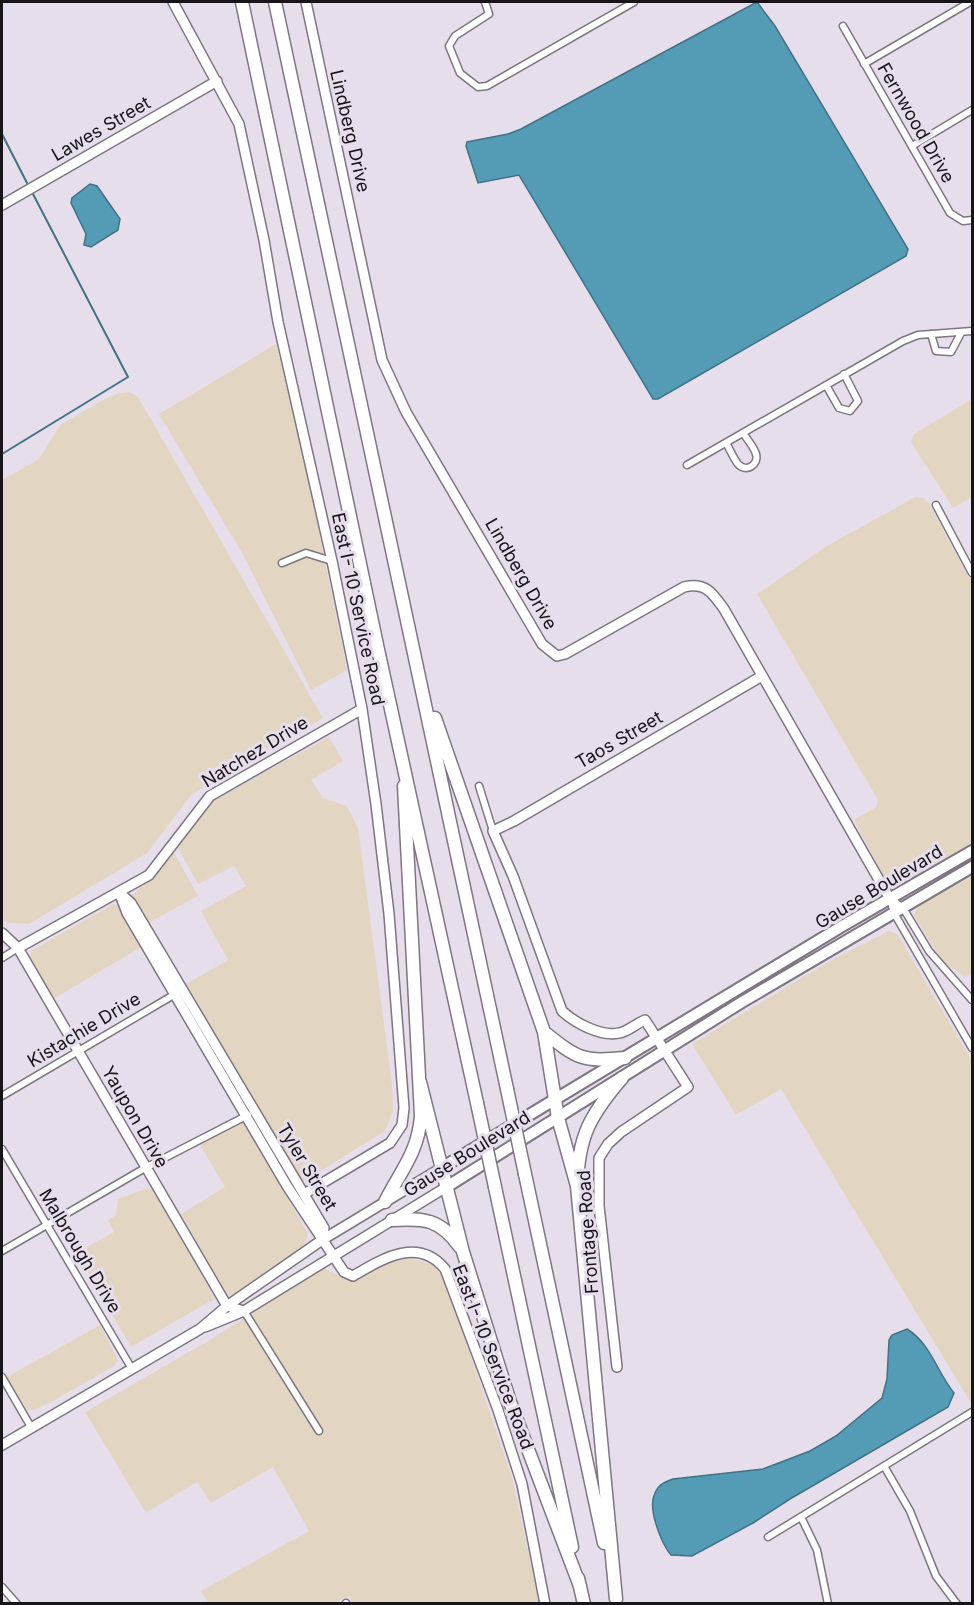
<svg xmlns="http://www.w3.org/2000/svg" width="974" height="1605" viewBox="0 0 974 1605" font-family="Inter,sans-serif">
  <style>
    .commercial { fill: #e2d6c2 }
    .water { fill: #549bb5; stroke: #427286; stroke-width: 1.5 }
    .lines { fill: none; stroke-linecap: round; stroke-linejoin: round }
    .stream { stroke: #427286; stroke-width: 2 }
    .street-casing { stroke: #7e7682; stroke-width: 9 }
    .secondary-casing { stroke: #7e7682; stroke-width: 12 }
    .primary-casing { stroke: #7e7682; stroke-width: 14 }
    .highway-casing { stroke: #7e7682; stroke-width: 15 }
    .street { stroke: #fff; stroke-width: 6 }
    .secondary { stroke: #fff; stroke-width: 9 }
    .primary { stroke: #fff; stroke-width: 10 }
    .highway { stroke: #fff; stroke-width: 12 }
    .highway-bridge-casing { stroke: #7e7682; stroke-width: 15; stroke-linecap: butt }
    .highway-bridge { stroke: #fff; stroke-width: 12 }
    .labels { text-anchor: middle; stroke-width: 6; stroke-linejoin: round; paint-order: stroke }
    .street-label { font-size: 18px; fill: #181419; stroke: #e7deec }
  </style>
  <rect width="100%" height="100%" fill="#e7deec"/>
  <path class="commercial" d="M 276,344 L 304,458 L 347,670 L 311,690 L 242,553 L 159,414 Z
    M 130,392 L 138,397 L 323,718 L 192,794 L 147,853 L 29,924 L 9,923 L 2,919 L 2,480 L 39,459 L 60,425 L 103,400 L 120,393 Z
    M 972,399 L 972,497 L 953,508 L 911,442 L 914,434 Z
    M 915,497 L 924,498 L 928,502 L 972,583 L 972,846 L 896,889 L 889,886 L 854,820 L 876,807 L 878,800 L 757,594 L 827,546 Z
    M 329,737 L 343,761 L 311,780 L 323,798 L 347,806 L 358,828 L 392,1084 L 393,1111 L 385,1131 L 301,1183 L 283,1155 L 280,1142 L 186,984 L 228,960 L 201,911 L 246,886 L 234,866 L 198,884 L 177,846 L 209,803 Z
    M 173,851 L 198,896 L 148,923 L 132,895 L 151,879 Z
    M 972,873 L 972,973 L 966,977 L 943,962 L 914,916 L 918,904 Z
    M 113,904 L 119,906 L 143,946 L 53,999 L 30,960 L 31,951 Z
    M 889,931 L 898,935 L 972,1061 L 971,1403 L 781,1089 L 736,1115 L 692,1044 L 828,962 Z
    M 244,1120 L 308,1234 L 304,1245 L 235,1298 L 226,1293 L 181,1214 L 225,1187 L 200,1145 Z
    M 148,1188 L 152,1190 L 193,1258 L 214,1299 L 131,1347 L 76,1253 L 114,1232 L 108,1220 L 116,1215 L 118,1199 Z
    M 408,1257 L 434,1265 L 445,1280 L 513,1481 L 539,1603 L 354,1604 L 349,1596 L 334,1603 L 208,1603 L 201,1591 L 309,1531 L 273,1467 L 211,1503 L 197,1482 L 146,1513 L 85,1412 L 215,1337 L 317,1271 L 325,1269 L 349,1281 L 383,1264 Z
    M 100,1325 L 118,1360 L 114,1366 L 55,1400 L 34,1410 L 27,1410 L 7,1377 Z"/>
  <path class="water" d="M 757,2 L 775,26 L 908,249 L 906,256 L 658,399 L 653,399 L 519,175 L 478,183 L 466,146 L 467,142 L 508,134 L 521,129 Z
    M 90,184 L 97,186 L 120,219 L 118,230 L 91,247 L 84,245 L 86,234 L 71,203 L 72,198 Z
    M 907,1329 C 931,1344 937,1372 954,1393 L 948,1407 L 790,1499 L 753,1523 L 692,1556 L 671,1555 C 661,1543 647,1508 655,1493 C 659,1484 665,1482 673,1479 L 763,1469 L 810,1451 L 836,1436 L 882,1398 L 887,1379 L 889,1340 L 892,1335 Z"/>
  <g class="lines">
    <path class="stream" d="M 2,134 L 27,183
      M 2,454 L 128,377 L 33,194"/>
    <g class="street-casing">
      <path id="street" d="M 485,2 L 489,14 L 455,36 L 449,46 L 460,73 L 478,87 L 487,86 L 634,2
        M 843,26 L 950,213 L 963,221 L 972,220
        M 864,64 L 970,2
        M 912,146 L 972,110
        M 931,334 L 936,351 L 951,352 L 961,333
        M 826,385 L 839,408 L 850,411 L 858,401 L 844,374
        M 726,443 C 730,449 733,458 738,464 C 746,473 759,465 756,454 C 754,447 747,439 743,433
        M 687,465 L 903,341 L 918,335 L 972,331
        M 936,505 L 972,573
        M 282,563 L 306,553 L 332,561
        M 479,786 L 493,831
        M 890,899 L 894,913 L 972,1048
        M 891,899 L 903,908 L 929,951 L 972,1000
        M 2,958 L 18,948
        M 2,1096 L 177,993
        M 2,1149 L 132,1369
        M 2,1251 L 145,1168 L 248,1115
        M 244,1311 L 319,1431
        M 2,1377 L 31,1427
        M 884,1466 L 910,1511 L 936,1576 L 957,1604
        M 801,1517 L 817,1550 L 828,1604
        M 768,1537 L 972,1412
        M 2,1587 L 17,1604
        M 346,1604 L 346,1603"/>
    </g>
    <g class="secondary-casing">
      <path id="secondary" d="M 173,2 L 239,124 L 264,240 L 278,322 L 332,561 L 362,709 L 376,804 L 389,914 L 404,1108 L 402,1125 L 390,1143 L 304,1194
        M 306,2 L 382,360 L 406,412 L 542,644 L 557,656 L 565,654 L 684,587 C 705,582 712,592 724,609 L 890,899
        M 2,205 L 217,81
        M 119,892 L 127,913 L 287,1186 L 344,1272 L 353,1276 C 382,1259 418,1236 445,1269 L 498,1410 L 522,1484 L 545,1604
        M 120,893 L 131,903 L 324,1228 L 322,1240
        M 2,933 L 18,948 L 227,1306 L 244,1311
        M 18,948 L 149,875 L 210,796 L 362,709
        M 205,1327 L 244,1311 L 448,1186
        M 617,1367 L 599,1206 L 599,1158 L 608,1144 L 621,1132 L 688,1087 L 645,1020 C 637,1023 627,1032 619,1033 C 601,1037 575,1023 562,1011 L 513,876 L 493,831 L 514,821 L 762,676
        M 2,1445 L 200,1329 L 227,1306 L 322,1240 L 443,1167"/>
    </g>
    <g class="primary-casing">
      <path id="primary" d="M 443,1167 L 844,925 L 972,851
        M 448,1186 L 742,1002 L 972,867"/>
    </g>
    <g class="highway-casing">
      <path id="highway" d="M 242,2 L 377,645 L 477,1103
        M 275,2 L 507,1089
        M 435,718 L 544,1032 L 558,1118 L 577,1186
        M 544,1032 C 578,1059 582,1062 625,1058
        M 420,1082 L 463,1252 L 510,1402 L 580,1586
        M 525,1174 L 604,1543
        M 495,1187 L 572,1547
        M 385,1202 C 401,1170 418,1153 421,1116 L 404,786
        M 392,1220 C 425,1218 440,1219 460,1247
        M 578,1578 L 584,1604
        M 616,1599 L 577,1186 C 578,1137 590,1115 622,1078"/>
    </g>
    <use href="#street" class="street"/>
    <use href="#secondary" class="secondary"/>
    <use href="#primary" class="primary"/>
    <use href="#highway" class="highway"/>
    <g class="highway-bridge-casing">
      <path id="highway-bridge" d="M 507,1089 L 525,1174
        M 477,1103 L 495,1187"/>
    </g>
    <use href="#highway-bridge" class="highway-bridge"/>
  </g>
  <g class="labels">
    <g class="street-label">
      <text transform="translate(916 123) rotate(60)" y="6">Fernwood Drive</text>
      <text transform="translate(101 129) rotate(-30)" y="6">Lawes Street</text>
      <text transform="translate(350 131) rotate(77)" y="6">Lindberg Drive</text>
      <text transform="translate(521 574) rotate(60)" y="6">Lindberg Drive</text>
      <text transform="translate(358 609) rotate(78)" y="6">East I- 10 Service Road</text>
      <text transform="translate(619 740) rotate(-30)" y="6">Taos Street</text>
      <text transform="translate(255 752) rotate(-31)" y="6">Natchez Drive</text>
      <text transform="translate(879 887) rotate(-31)" y="6">Gause Boulevard</text>
      <text transform="translate(84 1030) rotate(-31)" y="6">Kistachie Drive</text>
      <text transform="translate(135 1117) rotate(60)" y="6">Yaupon Drive</text>
      <text transform="translate(467 1154) rotate(-32)" y="6">Gause Boulevard</text>
      <text transform="translate(307 1167) rotate(59)" y="6">Tyler Street</text>
      <text transform="translate(588 1232) rotate(-94)" y="6">Frontage Road</text>
      <text transform="translate(80 1251) rotate(59)" y="6">Malbrough Drive</text>
      <text transform="translate(493 1357) rotate(69)" y="6">East I- 10 Service Road</text>
    </g>
  </g>
  <rect width="974" height="1605" fill="none" stroke="#181419" stroke-width="6"/>
</svg>
